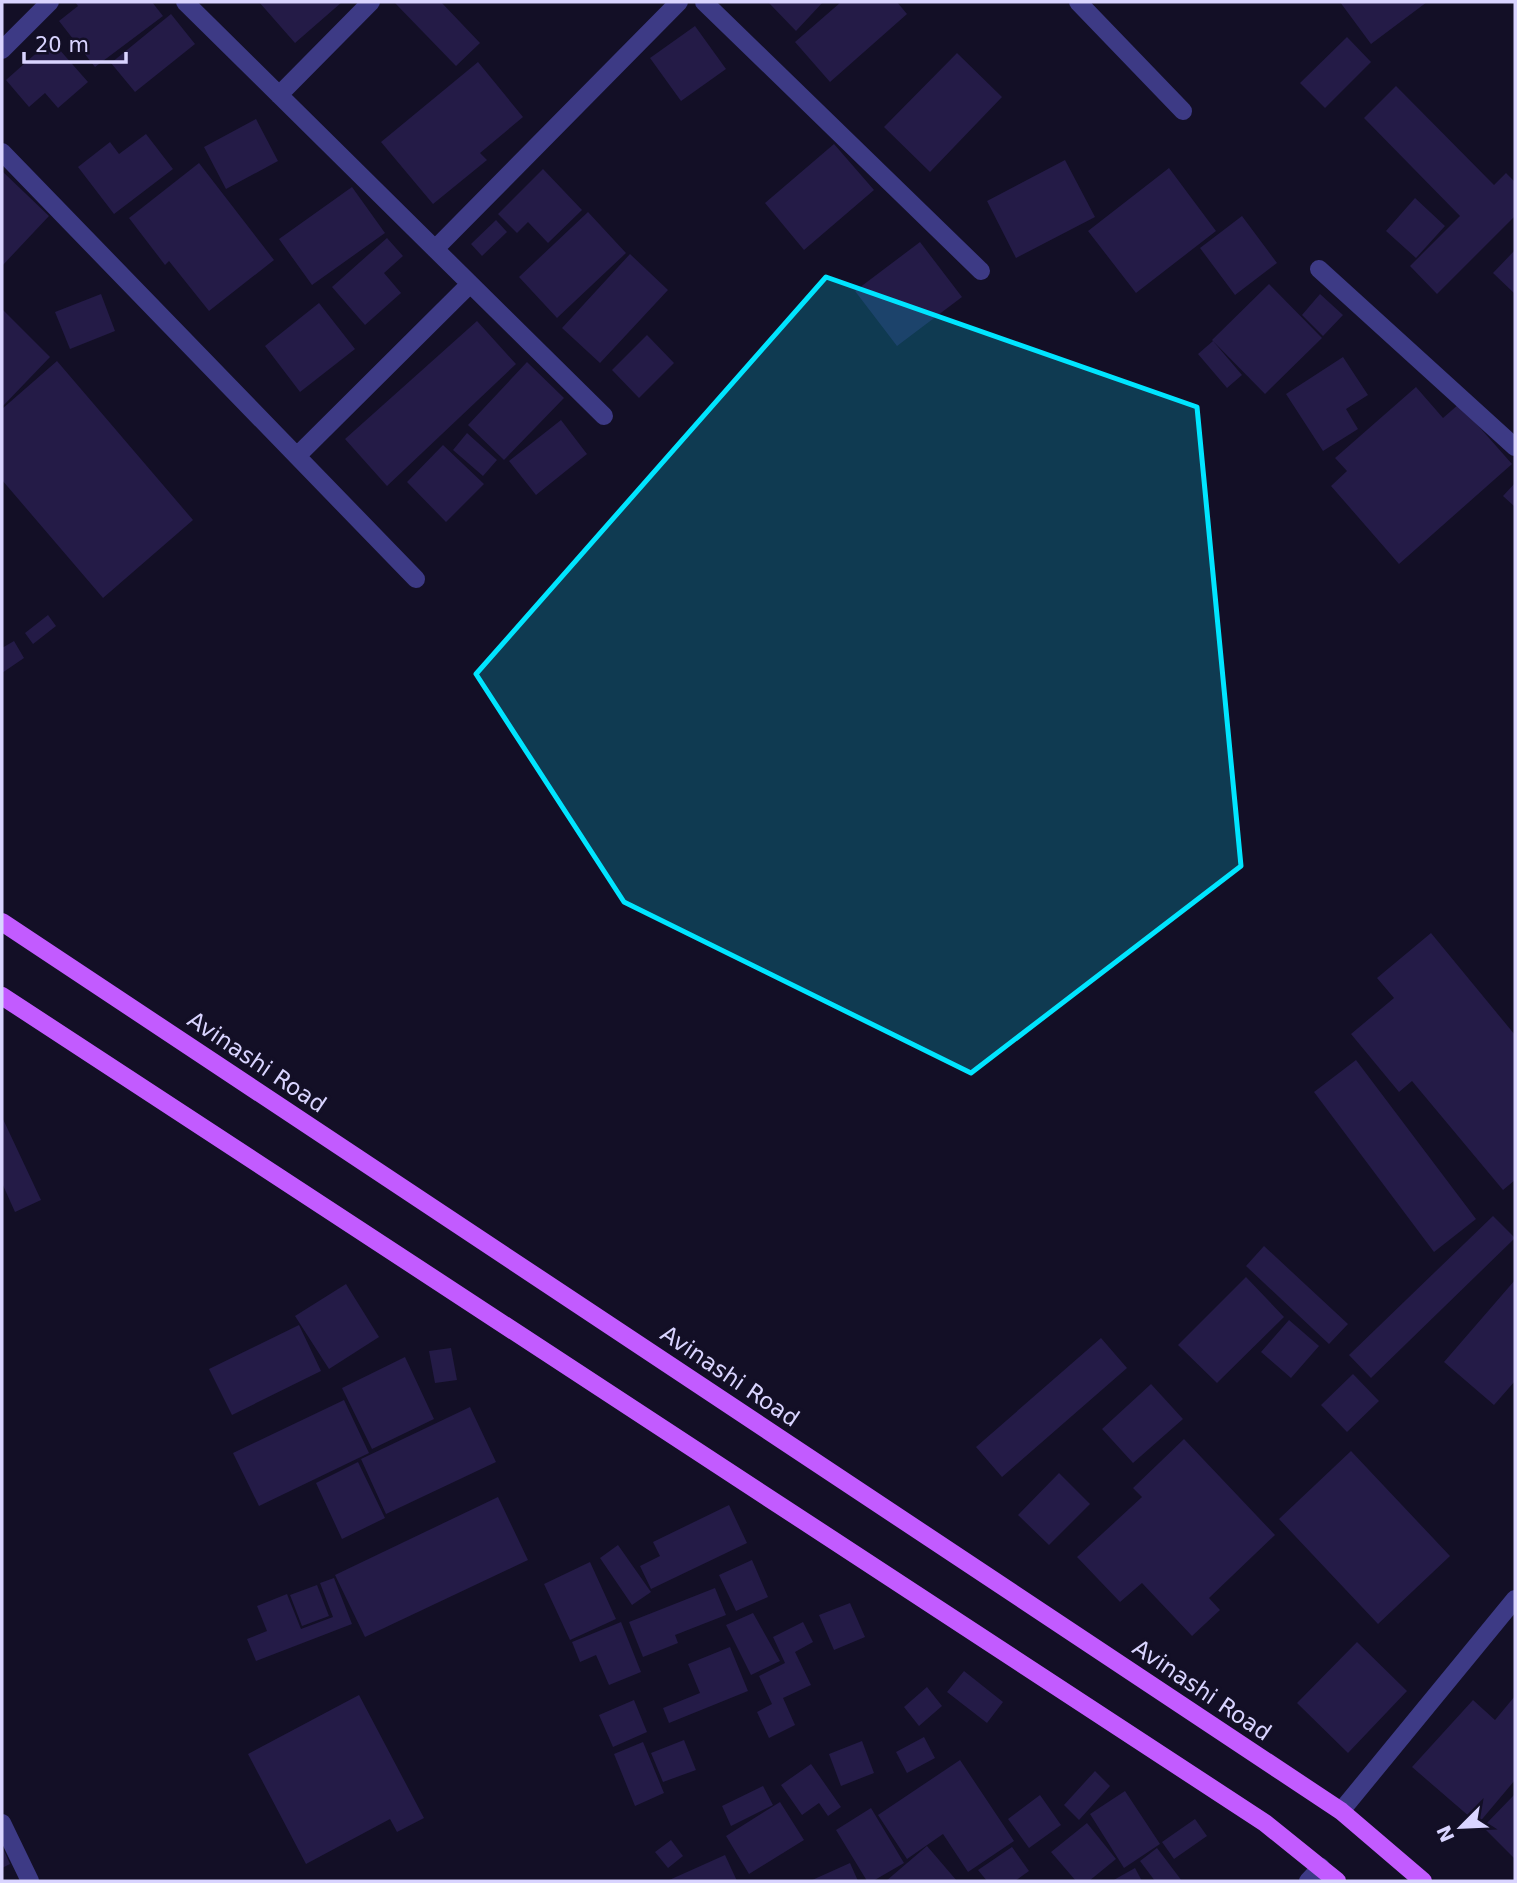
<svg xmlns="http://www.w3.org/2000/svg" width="1517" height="1883" viewBox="0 0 1517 1883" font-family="'DejaVu Sans',sans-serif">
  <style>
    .building { fill: #241b47 }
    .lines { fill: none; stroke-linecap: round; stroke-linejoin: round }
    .minor { stroke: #3d3a85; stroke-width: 18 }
    .primary { stroke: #c25bff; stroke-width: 18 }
    .marked { fill: #00e5ff; fill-opacity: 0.2; stroke: #00e5ff; stroke-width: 5; stroke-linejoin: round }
    .labels { text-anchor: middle; stroke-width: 7; stroke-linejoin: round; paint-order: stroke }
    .street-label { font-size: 23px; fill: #d9d4ff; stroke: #130f26 }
  </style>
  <rect width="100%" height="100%" fill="#130f26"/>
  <path class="building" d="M 75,2 L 152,2 L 163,16 L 95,67 L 59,21 L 78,6 Z
    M 259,2 L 342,2 L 295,43 Z
    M 394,2 L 441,2 L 480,43 L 456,66 Z
    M 768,2 L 823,2 L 796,31 Z
    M 841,2 L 897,2 L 907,14 L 830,82 L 795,42 Z
    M 1340,2 L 1427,2 L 1371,44 Z
    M 171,14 L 195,44 L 135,92 L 111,63 Z
    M 695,26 L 726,69 L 681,101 L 650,58 Z
    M 1347,37 L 1371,62 L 1325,108 L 1300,83 Z
    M 51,40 L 88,82 L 58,108 L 45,93 L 29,107 L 6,80 Z
    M 957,53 L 1002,97 L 930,172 L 884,127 Z
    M 478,62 L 523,117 L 480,153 L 487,160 L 433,204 L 381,142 Z
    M 1396,86 L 1494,185 L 1506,173 L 1515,182 L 1515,216 L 1437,294 L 1410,266 L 1460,216 L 1364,118 Z
    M 256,119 L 278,161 L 226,189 L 204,147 Z
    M 146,134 L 173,169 L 114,214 L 78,167 L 110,142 L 119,154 Z
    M 834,144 L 874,190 L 804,250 L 765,203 Z
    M 1065,160 L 1095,217 L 1016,258 L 987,201 Z
    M 199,163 L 274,260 L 209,311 L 169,261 L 165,265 L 129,218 Z
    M 1169,168 L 1216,231 L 1136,293 L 1088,231 Z
    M 543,169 L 582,210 L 548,243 L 528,222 L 517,233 L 498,214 Z
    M 2,171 L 49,216 L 2,266 Z
    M 352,187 L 385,233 L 312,285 L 279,239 Z
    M 1415,198 L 1445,226 L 1416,258 L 1386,231 Z
    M 588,212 L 626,253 L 557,318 L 519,277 Z
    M 1242,216 L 1277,263 L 1235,295 L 1200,248 Z
    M 496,220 L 507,232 L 482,256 L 471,244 Z
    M 387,238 L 403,256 L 384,273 L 401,293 L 365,325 L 332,287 Z
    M 920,242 L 962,297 L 897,346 L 855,291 Z
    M 1515,250 L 1515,294 L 1493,273 Z
    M 630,254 L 668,290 L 600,363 L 562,328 Z
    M 1269,284 L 1322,338 L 1265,394 L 1212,340 Z
    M 101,294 L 115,331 L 70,349 L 55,312 Z
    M 1320,294 L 1343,315 L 1323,336 L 1302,315 Z
    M 319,303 L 355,349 L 300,392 L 265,346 Z
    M 2,309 L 50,357 L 2,407 Z
    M 477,321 L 516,364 L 387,486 L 345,439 Z
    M 647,335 L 674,363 L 639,398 L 612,370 Z
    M 1213,341 L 1242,375 L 1227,388 L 1198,354 Z
    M 1343,357 L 1368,395 L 1346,409 L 1358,429 L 1323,451 L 1286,394 Z
    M 57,361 L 193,520 L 103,598 L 2,480 L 2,409 Z
    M 527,362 L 564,398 L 504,460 L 468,425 Z
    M 1416,387 L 1443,418 L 1459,404 L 1512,464 L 1399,564 L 1331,486 L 1347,471 L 1335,458 Z
    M 561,420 L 587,454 L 536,495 L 509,461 Z
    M 467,433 L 497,460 L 483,476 L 453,450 Z
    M 443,445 L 484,484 L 446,522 L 407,482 Z
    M 1515,483 L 1515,507 L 1503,496 Z
    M 48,615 L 56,626 L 33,644 L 25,633 Z
    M 14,641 L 24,658 L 2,673 L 2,648 Z
    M 1431,933 L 1515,1035 L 1515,1180 L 1503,1190 L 1412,1081 L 1399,1092 L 1351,1034 L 1394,998 L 1377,978 Z
    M 1356,1060 L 1476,1219 L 1434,1252 L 1314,1092 Z
    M 2,1117 L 41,1200 L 15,1212 L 2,1183 Z
    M 1493,1216 L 1515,1238 L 1371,1378 L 1349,1355 Z
    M 1264,1246 L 1348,1324 L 1329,1344 L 1246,1266 Z
    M 1246,1277 L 1284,1317 L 1217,1383 L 1178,1345 Z
    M 1515,1280 L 1515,1381 L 1494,1405 L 1444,1362 Z
    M 346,1284 L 379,1337 L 329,1369 L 295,1316 Z
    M 1289,1320 L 1319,1346 L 1291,1378 L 1261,1352 Z
    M 299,1325 L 321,1371 L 232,1415 L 209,1369 Z
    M 1101,1338 L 1127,1368 L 1002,1477 L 976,1447 Z
    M 451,1348 L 457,1380 L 435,1383 L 429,1351 Z
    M 405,1357 L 434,1419 L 372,1449 L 342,1388 Z
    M 1353,1374 L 1379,1401 L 1347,1432 L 1321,1405 Z
    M 1151,1384 L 1183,1419 L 1133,1463 L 1102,1429 Z
    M 344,1400 L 369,1453 L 259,1506 L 233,1453 Z
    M 470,1407 L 496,1462 L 386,1514 L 361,1459 Z
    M 1184,1439 L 1275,1535 L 1209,1598 L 1220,1610 L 1192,1636 L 1142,1583 L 1120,1602 L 1077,1557 L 1142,1497 L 1133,1488 Z
    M 1351,1451 L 1450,1556 L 1378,1624 L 1279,1519 Z
    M 358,1462 L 385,1518 L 342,1539 L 316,1483 Z
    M 1059,1473 L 1090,1504 L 1049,1545 L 1018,1515 Z
    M 498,1497 L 528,1560 L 365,1637 L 335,1575 Z
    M 729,1505 L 747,1543 L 651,1589 L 640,1566 L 660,1556 L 653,1542 Z
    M 618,1545 L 651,1592 L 632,1605 L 600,1558 Z
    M 752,1560 L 768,1597 L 736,1611 L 719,1575 Z
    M 590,1562 L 616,1619 L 570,1640 L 544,1584 Z
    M 334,1578 L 352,1624 L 256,1661 L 247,1639 L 267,1631 L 257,1606 L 287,1594 L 301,1629 L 333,1617 L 320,1583 Z
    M 317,1585 L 329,1616 L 302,1626 L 290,1595 Z
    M 715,1588 L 726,1615 L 675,1635 L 678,1643 L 643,1657 L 629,1622 Z
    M 850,1603 L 865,1637 L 834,1650 L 819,1615 Z
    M 753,1613 L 780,1661 L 751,1675 L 726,1625 Z
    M 621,1622 L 641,1672 L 609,1685 L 596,1655 L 580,1662 L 572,1642 Z
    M 803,1622 L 813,1642 L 795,1652 L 811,1685 L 783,1698 L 795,1725 L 769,1738 L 757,1712 L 772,1704 L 759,1676 L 785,1663 L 773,1637 Z
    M 1357,1642 L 1407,1691 L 1348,1753 L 1297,1703 Z
    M 730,1647 L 748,1691 L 669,1723 L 663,1708 L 700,1693 L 688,1664 Z
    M 964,1671 L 1003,1702 L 987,1723 L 947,1692 Z
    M 927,1687 L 942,1706 L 919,1726 L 904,1707 Z
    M 359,1695 L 424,1818 L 397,1832 L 390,1819 L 306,1864 L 248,1754 Z
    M 1515,1696 L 1515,1780 L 1478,1824 L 1412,1767 L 1473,1700 L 1495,1720 Z
    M 634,1700 L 647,1732 L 613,1747 L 599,1715 Z
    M 924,1737 L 935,1758 L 907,1773 L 896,1752 Z
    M 684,1740 L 696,1770 L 663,1782 L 651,1753 Z
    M 862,1741 L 874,1773 L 841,1786 L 829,1754 Z
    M 643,1742 L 664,1793 L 635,1806 L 614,1754 Z
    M 960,1760 L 1014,1841 L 968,1872 L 943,1834 L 907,1859 L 878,1815 Z
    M 811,1764 L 841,1807 L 828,1816 L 819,1803 L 802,1815 L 781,1785 Z
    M 1095,1771 L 1110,1786 L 1079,1820 L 1064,1805 Z
    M 763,1786 L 773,1805 L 731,1826 L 722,1806 Z
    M 1125,1791 L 1160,1844 L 1124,1868 L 1090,1814 Z
    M 1515,1794 L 1515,1859 L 1483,1827 Z
    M 1040,1795 L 1061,1825 L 1029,1848 L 1008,1819 Z
    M 780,1802 L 804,1840 L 749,1874 L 726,1836 Z
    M 871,1808 L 904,1863 L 873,1881 L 867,1881 L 836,1830 Z
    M 1195,1819 L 1207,1836 L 1174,1859 L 1162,1842 Z
    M 1087,1823 L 1116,1859 L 1089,1881 L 1076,1881 L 1051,1852 Z
    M 671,1840 L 683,1856 L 668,1868 L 655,1852 Z
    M 2,1846 L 10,1864 L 2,1868 Z
    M 927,1846 L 957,1881 L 886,1881 Z
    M 1012,1847 L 1029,1871 L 1015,1881 L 987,1881 L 978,1870 Z
    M 1157,1848 L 1182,1881 L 1155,1881 L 1140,1861 Z
    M 725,1855 L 737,1881 L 667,1881 Z
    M 850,1863 L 858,1881 L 810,1881 Z
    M 1135,1868 L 1142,1881 L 1112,1881 Z"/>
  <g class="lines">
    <path class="minor" d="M 185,2 L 604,416
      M 704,2 L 981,271
      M 1078,2 L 1183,111
      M 2,50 L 50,2
      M 279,95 L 371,2
      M 2,152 L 416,579
      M 435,249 L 679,2
      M 1319,269 L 1515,447
      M 297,456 L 470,284
      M 1341,1811 L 1515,1599
      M 2,1823 L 30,1881
      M 1308,1881 L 1321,1867"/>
    <path class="primary" d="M 2,922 L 1341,1811 L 1423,1881
      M 2,996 L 1265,1823 L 1337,1881"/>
  </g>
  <path class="marked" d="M 826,277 L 1197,407 L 1241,866 L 971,1073 L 624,902 L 476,674 Z"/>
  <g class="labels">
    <g class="street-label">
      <text transform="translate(257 1062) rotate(34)" y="8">Avinashi Road</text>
      <text transform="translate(730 1376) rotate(34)" y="8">Avinashi Road</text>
      <text transform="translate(1202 1690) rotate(34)" y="8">Avinashi Road</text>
    </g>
  </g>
  <rect width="1517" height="1883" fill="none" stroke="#d9d4ff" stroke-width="7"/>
  <g transform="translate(1461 1827) rotate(246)" stroke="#130f26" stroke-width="5" paint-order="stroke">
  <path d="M0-5L12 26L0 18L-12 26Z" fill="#d9d4ff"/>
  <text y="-10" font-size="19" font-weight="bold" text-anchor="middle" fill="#d9d4ff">N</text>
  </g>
  <path d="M24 52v10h102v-10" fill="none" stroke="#d9d4ff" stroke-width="3.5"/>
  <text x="35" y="52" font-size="21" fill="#d9d4ff" stroke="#130f26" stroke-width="5" paint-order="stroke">20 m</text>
</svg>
